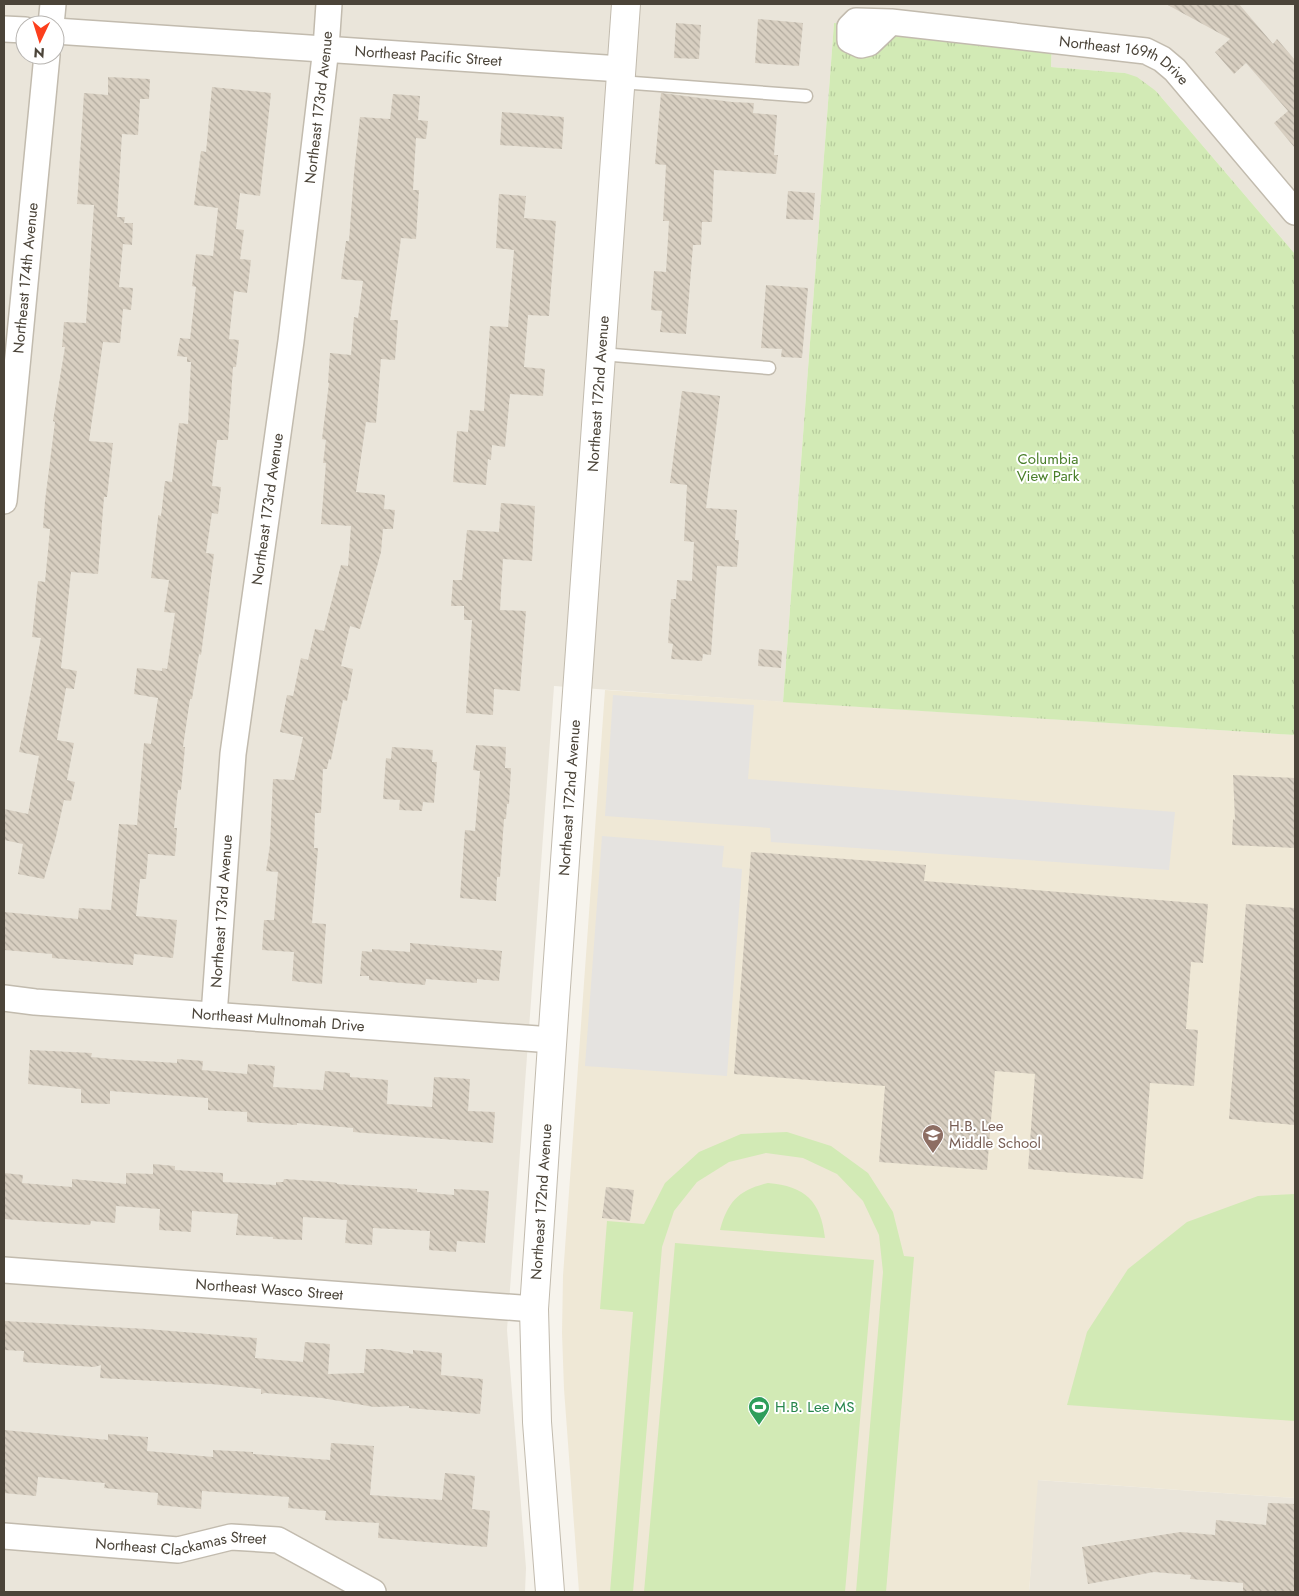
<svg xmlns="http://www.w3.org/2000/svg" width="1299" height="1596" viewBox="0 0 1299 1596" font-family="Jost,sans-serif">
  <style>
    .residential { fill: #eae5da; fill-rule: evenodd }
    .education { fill: #efe8d6 }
    .green { fill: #d2eab5 }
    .park { fill: url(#park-tufts) }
    .parking { fill: #e5e3e0 }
    .building { fill: url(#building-back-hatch) }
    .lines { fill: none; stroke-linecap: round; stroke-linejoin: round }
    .service-casing { stroke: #c2bbae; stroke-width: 15 }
    .minor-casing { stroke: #c2bbae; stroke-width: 28 }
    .tertiary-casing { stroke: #c2bbae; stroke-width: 30 }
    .service { stroke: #fff; stroke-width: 12 }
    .minor { stroke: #fff; stroke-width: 25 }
    .tertiary { stroke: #fff; stroke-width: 28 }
    .labels { text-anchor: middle; stroke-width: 4; stroke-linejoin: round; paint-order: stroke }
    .street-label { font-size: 15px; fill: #4b4439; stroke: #fff }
    .park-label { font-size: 15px; fill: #4a7f2a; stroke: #fff }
    .education-label { font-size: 15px; fill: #785e54; stroke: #fff; text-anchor: start }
    .leisure-label { font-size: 15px; fill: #27864d; stroke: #fff; text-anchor: start }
  </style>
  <defs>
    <pattern id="park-tufts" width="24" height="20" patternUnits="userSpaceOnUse" patternTransform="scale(1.25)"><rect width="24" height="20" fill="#d2eab5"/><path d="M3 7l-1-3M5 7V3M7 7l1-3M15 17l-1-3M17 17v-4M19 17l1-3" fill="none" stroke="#b6ca9c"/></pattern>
    <pattern id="building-back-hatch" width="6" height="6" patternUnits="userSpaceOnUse" patternTransform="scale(1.25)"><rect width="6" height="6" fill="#d8cfc1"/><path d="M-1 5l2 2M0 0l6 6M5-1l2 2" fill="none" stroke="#b1aa9e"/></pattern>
  </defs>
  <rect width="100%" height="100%" fill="#f6f3ec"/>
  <path class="residential" d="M 4,4 L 1295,4 L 1295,254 L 1156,91 L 1125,73 L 1051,67 L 1052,39 L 834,23 L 783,702 L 554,686 L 507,1330 L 526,1568 L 525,1592 L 4,1592 ZM 25,25 L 55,25 L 55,55 L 25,55 Z
    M 1037,1480 L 1295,1498 L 1295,1592 L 1029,1592 Z"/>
  <path class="education" d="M 605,690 L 1295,735 L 1295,1498 L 1038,1480 L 1029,1592 L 579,1592 L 564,1389 L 562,1333 L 563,1276 Z"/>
  <path class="green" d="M 787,1132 L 831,1146 L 868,1173 L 893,1212 L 904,1256 L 914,1257 L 886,1592 L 856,1592 L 883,1272 L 879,1235 L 863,1201 L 837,1174 L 803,1158 L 766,1153 L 729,1162 L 697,1182 L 674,1211 L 662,1247 L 633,1592 L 610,1592 L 633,1312 L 600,1309 L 607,1221 L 644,1224 L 665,1183 L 699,1152 L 741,1134 Z
    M 768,1183 C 805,1186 821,1201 825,1238 L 720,1230 C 728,1201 739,1190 768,1183 Z
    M 1295,1194 L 1295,1421 L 1067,1405 L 1087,1332 L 1128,1269 L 1187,1222 L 1258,1196 Z
    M 675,1243 L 874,1260 L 845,1592 L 644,1592 Z"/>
  <path class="park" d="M 834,23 L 1052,38 L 1051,67 L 1125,73 L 1137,77 L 1156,91 L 1295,254 L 1295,735 L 783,702 Z"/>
  <path class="parking" d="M 613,695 L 754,705 L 748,779 L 1175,812 L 1169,870 L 771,842 L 770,828 L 605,816 Z
    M 602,836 L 724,846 L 722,867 L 742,869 L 727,1076 L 585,1066 Z"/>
  <path class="building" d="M 1166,4 L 1239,4 L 1273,44 L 1277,39 L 1295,60 L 1295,148 L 1274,123 L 1288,111 L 1246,63 L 1234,74 L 1215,52 L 1230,39 Z
    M 758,19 L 803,23 L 799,66 L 755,63 Z
    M 676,23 L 701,25 L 699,59 L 674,58 Z
    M 108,77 L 150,79 L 149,99 L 140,99 L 138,135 L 122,134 L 117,217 L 125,217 L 124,223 L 133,223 L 132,245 L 123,244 L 119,287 L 133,288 L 131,310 L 123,309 L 120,343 L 103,342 L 89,441 L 113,443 L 107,497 L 104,497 L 98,574 L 71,572 L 61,668 L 77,671 L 74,689 L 66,688 L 57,740 L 74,743 L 67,780 L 75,782 L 71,801 L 64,800 L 56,837 L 44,879 L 18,874 L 23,844 L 4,840 L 4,809 L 28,814 L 39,756 L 19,752 L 41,638 L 32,637 L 38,581 L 45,582 L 50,529 L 43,528 L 45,501 L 55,422 L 53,421 L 65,347 L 62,347 L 64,322 L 86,323 L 94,205 L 77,204 L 84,93 L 108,95 Z
    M 212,87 L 271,93 L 260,196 L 240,193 L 236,229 L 244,230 L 240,259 L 251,260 L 247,293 L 234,291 L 229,339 L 239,340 L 236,367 L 233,367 L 228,440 L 217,440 L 212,486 L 221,487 L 218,514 L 212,513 L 206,553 L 214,554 L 201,655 L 199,654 L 192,699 L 190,699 L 183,747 L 185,747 L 181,790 L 178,790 L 174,828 L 177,828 L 175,856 L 148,854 L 146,879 L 140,879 L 136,916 L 177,920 L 173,958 L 134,954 L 133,965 L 52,958 L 52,954 L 4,950 L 4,912 L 78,919 L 79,908 L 111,910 L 119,824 L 137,825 L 144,743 L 151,744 L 158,698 L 134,694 L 137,668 L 162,671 L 162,668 L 167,669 L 175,613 L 164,612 L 169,580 L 151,578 L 158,518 L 158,515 L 161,516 L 165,481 L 172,482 L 179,423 L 188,424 L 191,362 L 187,362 L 187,357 L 177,356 L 180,338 L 190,339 L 196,287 L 192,286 L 196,254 L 213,256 L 218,208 L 194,205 L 201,151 L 206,152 Z
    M 661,93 L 732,102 L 754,103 L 753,113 L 777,115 L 774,155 L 778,155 L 776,174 L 714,170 L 712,222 L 702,222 L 701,245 L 693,245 L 686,334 L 660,332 L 662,311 L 651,310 L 654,271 L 666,272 L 669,221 L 663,221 L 666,165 L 655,164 Z
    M 393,94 L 420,96 L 418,120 L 428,121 L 426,139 L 416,138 L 413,190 L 419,190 L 416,239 L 401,238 L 390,320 L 398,320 L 395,360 L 381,359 L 376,423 L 366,422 L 356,492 L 385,495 L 384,509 L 395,510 L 393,529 L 383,529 L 381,552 L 360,629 L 350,626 L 341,666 L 353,669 L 347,701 L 343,700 L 331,760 L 329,759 L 327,769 L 323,769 L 321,813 L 315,813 L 314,848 L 318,848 L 312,923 L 326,924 L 322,984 L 292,981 L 294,952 L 262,950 L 264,920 L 274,920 L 278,872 L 266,871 L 270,845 L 273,779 L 294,780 L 303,737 L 280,732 L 287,695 L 293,696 L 301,658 L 308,660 L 315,629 L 324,631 L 341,565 L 348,566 L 351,526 L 321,524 L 326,463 L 323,463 L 326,440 L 322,439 L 329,383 L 328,383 L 330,353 L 351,355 L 354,317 L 358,318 L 363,281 L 341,279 L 346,241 L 349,241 L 354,173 L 360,117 L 390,119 Z
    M 502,112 L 564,117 L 562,149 L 500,145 Z
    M 788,191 L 815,193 L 813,220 L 786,219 Z
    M 499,194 L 526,196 L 524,218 L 556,221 L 549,316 L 528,315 L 524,367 L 545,369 L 543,396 L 510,394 L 505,447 L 492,445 L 491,460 L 488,459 L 486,485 L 453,482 L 457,431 L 468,432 L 470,410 L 484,411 L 490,326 L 508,327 L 514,250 L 496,248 Z
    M 766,285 L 808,288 L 802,358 L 781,357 L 782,349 L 761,348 Z
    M 682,391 L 720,396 L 706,508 L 737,510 L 735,540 L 739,540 L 737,567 L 717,566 L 711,655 L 703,654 L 702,661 L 671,659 L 673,644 L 668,643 L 671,599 L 676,599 L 677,580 L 692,581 L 694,542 L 684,541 L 687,485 L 670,483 Z
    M 501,503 L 535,506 L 532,561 L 503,559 L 500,610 L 526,611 L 520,691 L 494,689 L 493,715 L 466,713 L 472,620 L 464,620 L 464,606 L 451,606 L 453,580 L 462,580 L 467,530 L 499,532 Z
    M 759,649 L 782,651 L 781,668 L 758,666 Z
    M 476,745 L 506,747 L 505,768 L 511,768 L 509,804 L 507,804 L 506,819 L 504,819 L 500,877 L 497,877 L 496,901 L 460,898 L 465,830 L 475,831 L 480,771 L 473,770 Z
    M 392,747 L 433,750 L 432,762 L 437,762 L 434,803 L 423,802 L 422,811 L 399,810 L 400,800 L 383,799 L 386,758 L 391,759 Z
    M 1233,775 L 1295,778 L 1295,848 L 1232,845 L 1233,819 L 1235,820 Z
    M 751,852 L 926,865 L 924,881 L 1208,904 L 1203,963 L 1191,962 L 1186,1029 L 1198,1030 L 1194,1086 L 1150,1083 L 1143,1179 L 1028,1169 L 1035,1074 L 995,1071 L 987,1170 L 879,1162 L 885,1086 L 734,1074 Z
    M 1246,904 L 1295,908 L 1295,1125 L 1229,1119 Z
    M 410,943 L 502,951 L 499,981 L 477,979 L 477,983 L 426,979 L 425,985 L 369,980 L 369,976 L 360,976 L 362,951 L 372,952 L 372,949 L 410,952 Z
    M 30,1050 L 92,1053 L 91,1057 L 112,1059 L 177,1063 L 177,1059 L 203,1061 L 202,1070 L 247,1074 L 248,1064 L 275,1066 L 273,1087 L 323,1090 L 325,1071 L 350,1073 L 350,1077 L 388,1080 L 387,1104 L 432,1107 L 434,1077 L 470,1079 L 468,1111 L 495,1112 L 493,1143 L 353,1132 L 353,1128 L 297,1123 L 297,1125 L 247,1122 L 247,1112 L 208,1110 L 208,1098 L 110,1091 L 110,1104 L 81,1103 L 81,1089 L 28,1084 Z
    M 153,1164 L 175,1166 L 175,1170 L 223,1173 L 223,1182 L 276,1185 L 276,1182 L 283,1182 L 284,1179 L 331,1182 L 337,1183 L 337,1184 L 417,1189 L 417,1192 L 454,1195 L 454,1189 L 489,1191 L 485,1243 L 457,1241 L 456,1252 L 429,1250 L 430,1231 L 373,1228 L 372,1245 L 345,1243 L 347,1220 L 303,1217 L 302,1240 L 273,1239 L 273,1237 L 236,1235 L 238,1214 L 192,1211 L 191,1232 L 159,1230 L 160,1209 L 116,1206 L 115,1223 L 91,1221 L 90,1225 L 4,1219 L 4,1173 L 23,1175 L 22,1183 L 72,1187 L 72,1179 L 126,1184 L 126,1173 L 153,1174 Z
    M 606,1187 L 634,1190 L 630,1221 L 602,1218 Z
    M 4,1321 L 147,1329 L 257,1338 L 255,1358 L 303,1362 L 305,1342 L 330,1344 L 328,1374 L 364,1373 L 366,1349 L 382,1349 L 413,1354 L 413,1350 L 442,1353 L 441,1375 L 483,1379 L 480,1414 L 409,1408 L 409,1406 L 374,1407 L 322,1398 L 265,1393 L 261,1394 L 261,1389 L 211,1384 L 100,1378 L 101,1365 L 94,1367 L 23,1362 L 24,1351 L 4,1350 Z
    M 4,1430 L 108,1440 L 108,1434 L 148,1437 L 147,1451 L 213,1457 L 213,1450 L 253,1452 L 253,1454 L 330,1460 L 331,1443 L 374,1446 L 370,1495 L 442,1500 L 445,1473 L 475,1476 L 472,1509 L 490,1511 L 487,1547 L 378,1538 L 379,1523 L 325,1520 L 326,1511 L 288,1508 L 289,1497 L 202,1491 L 201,1509 L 157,1505 L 158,1493 L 104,1488 L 105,1483 L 38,1477 L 36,1496 L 4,1493 Z
    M 1268,1503 L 1295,1504 L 1295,1592 L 1243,1592 L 1243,1583 L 1190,1579 L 1191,1575 L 1154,1572 L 1088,1584 L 1082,1547 L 1181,1532 L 1215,1535 L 1216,1520 L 1266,1525 Z"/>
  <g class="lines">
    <g class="service-casing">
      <path id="service" d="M 620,82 L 806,96
        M 601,354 L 769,368"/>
    </g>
    <g class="minor-casing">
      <g id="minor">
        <path id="s1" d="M 891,22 L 869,43 L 861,45 L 850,40 L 850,27 L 856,21 L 891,22 L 1146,51 L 1162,59 L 1175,70 L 1295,212"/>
        <path d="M 51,25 L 53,4"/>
        <path d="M 4,29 L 25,30"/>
        <path id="s2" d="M 55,31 L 621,69"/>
        <path id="s3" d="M 4,501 L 47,55"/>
        <path id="s4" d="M 4,998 L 35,1002 L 552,1040"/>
        <path id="s5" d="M 214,1015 L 233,754 L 291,341 L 326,48 L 329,4"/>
        <path id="s6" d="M 4,1270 L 534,1309"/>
        <path id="s7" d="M 4,1536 L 178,1550 L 231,1537 L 278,1540 L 373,1592"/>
      </g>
    </g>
    <g class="tertiary-casing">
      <g id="tertiary">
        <path id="s8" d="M 550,1592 L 537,1422 L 534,1309 L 554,1015 L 626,4"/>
      </g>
    </g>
    <use href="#service" class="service"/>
    <use href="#minor" class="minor"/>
    <use href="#tertiary" class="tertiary"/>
  </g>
  <defs>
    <g id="school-pin" transform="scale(1.125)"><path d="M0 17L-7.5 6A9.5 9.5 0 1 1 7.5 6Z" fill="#8d6e63" stroke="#fff"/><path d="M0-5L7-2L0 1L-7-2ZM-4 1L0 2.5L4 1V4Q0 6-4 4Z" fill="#fff"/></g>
    <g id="stadium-pin" transform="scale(1.125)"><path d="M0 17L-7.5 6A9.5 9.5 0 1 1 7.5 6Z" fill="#2e9e5b" stroke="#fff"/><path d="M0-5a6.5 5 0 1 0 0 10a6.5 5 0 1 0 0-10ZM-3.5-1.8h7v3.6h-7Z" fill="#fff"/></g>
  </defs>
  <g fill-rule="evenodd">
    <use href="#school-pin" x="933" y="1135"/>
    <use href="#stadium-pin" x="759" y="1407"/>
  </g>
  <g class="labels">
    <g class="street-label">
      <text dy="5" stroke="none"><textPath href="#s2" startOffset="374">Northeast Pacific Street</textPath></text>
      <text dy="5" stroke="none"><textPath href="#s1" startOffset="346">Northeast 169th Drive</textPath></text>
      <text dy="5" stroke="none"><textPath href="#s5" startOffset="914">Northeast 173rd Avenue</textPath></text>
      <text dy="5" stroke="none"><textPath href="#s3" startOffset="224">Northeast 174th Avenue</textPath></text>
      <text dy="5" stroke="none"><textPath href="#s8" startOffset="1201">Northeast 172nd Avenue</textPath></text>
      <text dy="5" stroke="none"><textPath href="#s5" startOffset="509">Northeast 173rd Avenue</textPath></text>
      <text dy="5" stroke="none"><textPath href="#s8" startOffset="796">Northeast 172nd Avenue</textPath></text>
      <text dy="5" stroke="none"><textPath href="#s5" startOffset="104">Northeast 173rd Avenue</textPath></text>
      <text dy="5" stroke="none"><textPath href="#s4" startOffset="275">Northeast Multnomah Drive</textPath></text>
      <text dy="5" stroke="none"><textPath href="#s8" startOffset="391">Northeast 172nd Avenue</textPath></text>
      <text dy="5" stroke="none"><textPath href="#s6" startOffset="266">Northeast Wasco Street</textPath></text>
      <text dy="5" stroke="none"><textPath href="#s7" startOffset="178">Northeast Clackamas Street</textPath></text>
    </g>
    <g class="park-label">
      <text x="1048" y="464">Columbia<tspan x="1048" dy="17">View Park</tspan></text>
    </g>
    <g class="education-label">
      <text x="949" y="1131">H.B. Lee<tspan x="949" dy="17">Middle School</tspan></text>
    </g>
    <g class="leisure-label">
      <text x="775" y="1412">H.B. Lee MS</text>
    </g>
  </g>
  <rect width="1299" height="1596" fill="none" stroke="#4b4439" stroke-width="10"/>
  <g transform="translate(40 40) rotate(184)"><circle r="24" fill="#ffffff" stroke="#b7b4b0"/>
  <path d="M0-4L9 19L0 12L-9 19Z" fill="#fc3f1d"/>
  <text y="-8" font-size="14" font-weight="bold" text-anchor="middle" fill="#4b4439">N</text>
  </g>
</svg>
